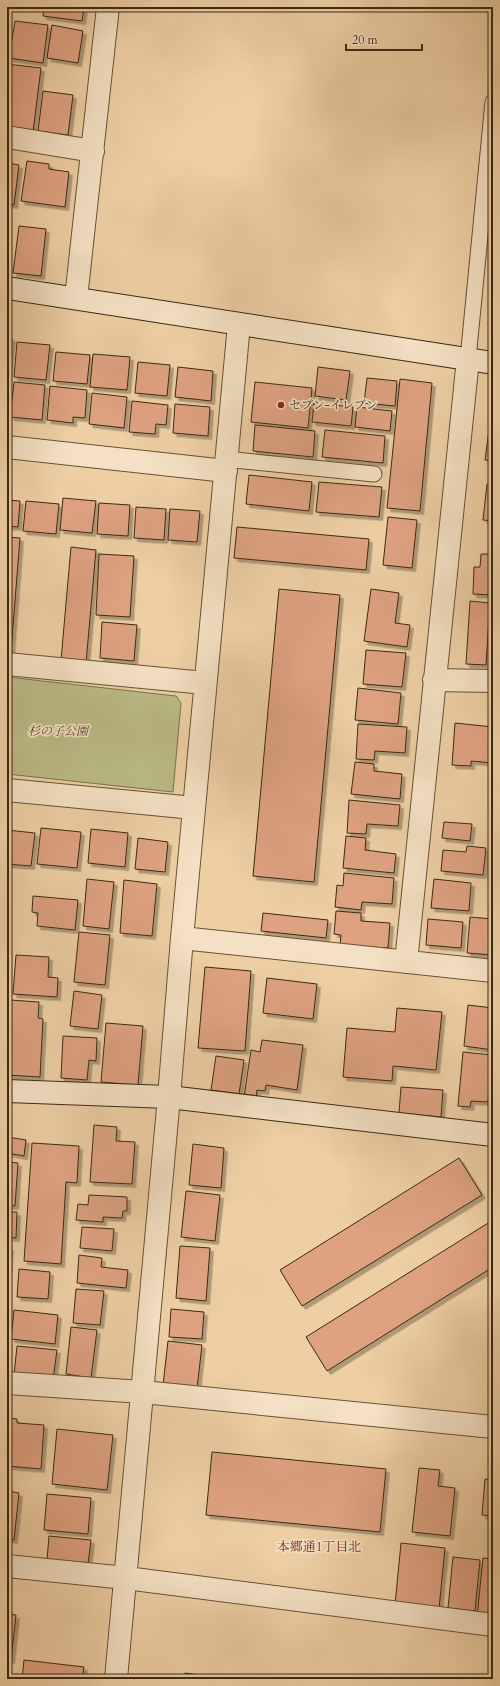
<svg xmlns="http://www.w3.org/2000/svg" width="500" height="1686" viewBox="0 0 500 1686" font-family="Cardo,'Noto Serif JP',serif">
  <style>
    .green { fill: #baba85; stroke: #7a724c }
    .building { fill: #dfa281; stroke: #3a2913; filter: url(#shadow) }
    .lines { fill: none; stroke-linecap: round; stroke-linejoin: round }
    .lane-casing { stroke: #675237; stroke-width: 17 }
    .street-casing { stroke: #675237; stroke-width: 24 }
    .secondary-casing { stroke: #3a2913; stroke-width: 24 }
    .lane { stroke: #f4e0c4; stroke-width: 15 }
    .street { stroke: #f4e0c4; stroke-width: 22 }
    .secondary { stroke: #f4e0c4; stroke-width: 22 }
    .poi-dot { fill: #8f2418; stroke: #f4e0c4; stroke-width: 1.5 }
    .labels { text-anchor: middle; stroke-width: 3.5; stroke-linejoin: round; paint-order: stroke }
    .poi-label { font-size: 12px; fill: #3a2913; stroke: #f4e0c4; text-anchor: start }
    .park-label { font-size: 12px; font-style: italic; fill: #54462a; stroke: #f4e0c4 }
    .neighbourhood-label { font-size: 13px; fill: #7a1f14; stroke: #f4e0c4 }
  </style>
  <defs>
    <filter id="shadow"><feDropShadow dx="3.5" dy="3.5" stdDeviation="0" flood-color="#0004"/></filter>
  </defs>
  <rect width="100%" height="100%" fill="#eecfa4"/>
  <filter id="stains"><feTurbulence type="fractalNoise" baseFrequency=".005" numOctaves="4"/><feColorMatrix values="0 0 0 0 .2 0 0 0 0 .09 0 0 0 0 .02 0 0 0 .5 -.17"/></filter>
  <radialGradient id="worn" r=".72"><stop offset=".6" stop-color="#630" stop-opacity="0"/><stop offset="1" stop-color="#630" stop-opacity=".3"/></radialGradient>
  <path class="green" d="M 7,677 L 176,696 L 181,703 L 173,792 L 7,774 Z"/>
  <path class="building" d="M 44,7 L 84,7 L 82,21 L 43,16 Z
    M 15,21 L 48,25 L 43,63 L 9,58 Z
    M 52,25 L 83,31 L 78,63 L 47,58 Z
    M 7,64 L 41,68 L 33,132 L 7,128 Z
    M 43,91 L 73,95 L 68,135 L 38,131 Z
    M 27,161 L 49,164 L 49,169 L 69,172 L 65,207 L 21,201 Z
    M 7,163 L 19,165 L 14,205 L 7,204 Z
    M 19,226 L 46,229 L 41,276 L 13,273 Z
    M 7,337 L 12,338 L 8,376 L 7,376 Z
    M 17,342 L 50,345 L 46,380 L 14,377 Z
    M 56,352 L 90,355 L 87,384 L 53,381 Z
    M 93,354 L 130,357 L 127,390 L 90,387 Z
    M 138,362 L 170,365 L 167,396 L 135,393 Z
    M 178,367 L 213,371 L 211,401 L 175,397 Z
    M 318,367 L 350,371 L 346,400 L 315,396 Z
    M 367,378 L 397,381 L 395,406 L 364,403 Z
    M 400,379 L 432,383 L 420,511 L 387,508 Z
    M 14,382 L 45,385 L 42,420 L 10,417 Z
    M 255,382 L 312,388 L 308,428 L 251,422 Z
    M 50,386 L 87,390 L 85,418 L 73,417 L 73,423 L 47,420 Z
    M 92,393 L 127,397 L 124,428 L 89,424 Z
    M 493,400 L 493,461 L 485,460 Z
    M 132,401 L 168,405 L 166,425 L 156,424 L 155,434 L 129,432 Z
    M 314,403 L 353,407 L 351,426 L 312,422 Z
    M 175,404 L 210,407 L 208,436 L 173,433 Z
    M 357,407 L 392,411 L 390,431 L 355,427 Z
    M 255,425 L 315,431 L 313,457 L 253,451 Z
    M 325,430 L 385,436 L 383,463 L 322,457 Z
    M 249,475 L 312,482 L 309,511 L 246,504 Z
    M 319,482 L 382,487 L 379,517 L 316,512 Z
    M 487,484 L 493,484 L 493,521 L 483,520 Z
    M 63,498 L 96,501 L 92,533 L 60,530 Z
    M 7,500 L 20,501 L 18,527 L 7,526 Z
    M 26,501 L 59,504 L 56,534 L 23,531 Z
    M 99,503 L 130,505 L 128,536 L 97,534 Z
    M 136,507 L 166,509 L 164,540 L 134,538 Z
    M 170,509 L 200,511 L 197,542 L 168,540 Z
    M 388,517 L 417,520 L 412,568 L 383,565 Z
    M 237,527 L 369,539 L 366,570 L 234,558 Z
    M 7,537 L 20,538 L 11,651 L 7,651 Z
    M 71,547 L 96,550 L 86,663 L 61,660 Z
    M 99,554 L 134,556 L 130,617 L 96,615 Z
    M 481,554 L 493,554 L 493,595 L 473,594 L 474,567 L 480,567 Z
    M 279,589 L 340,595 L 314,882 L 253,876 Z
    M 371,589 L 399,593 L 395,623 L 410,625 L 407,647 L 364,641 Z
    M 470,601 L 490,603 L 486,665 L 466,664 Z
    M 493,607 L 493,666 L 489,666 Z
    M 102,622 L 137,625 L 134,661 L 100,658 Z
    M 366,650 L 406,653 L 402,687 L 363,684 Z
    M 358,688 L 401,693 L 398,724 L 355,720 Z
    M 455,723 L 493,727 L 493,763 L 471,761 L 471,766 L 452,765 Z
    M 358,724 L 407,727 L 405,753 L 375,751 L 374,760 L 356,759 Z
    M 355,762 L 374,764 L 374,771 L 402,774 L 400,799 L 351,794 Z
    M 349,800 L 400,805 L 398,826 L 367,824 L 366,834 L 347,833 Z
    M 444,822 L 472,824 L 470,841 L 442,838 Z
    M 41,828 L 81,832 L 77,868 L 37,864 Z
    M 91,829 L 128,833 L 125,867 L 88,863 Z
    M 7,830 L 35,833 L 31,866 L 7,864 Z
    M 346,836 L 366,838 L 365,850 L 396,854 L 394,873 L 343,868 Z
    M 138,838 L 168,842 L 165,872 L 135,869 Z
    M 467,846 L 486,848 L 483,875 L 441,871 L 443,850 L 466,852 Z
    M 493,870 L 493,912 L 489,912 Z
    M 344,873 L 394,878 L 392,904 L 362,902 L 361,910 L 335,907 L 337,885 L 343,886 Z
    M 87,879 L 114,882 L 109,929 L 83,926 Z
    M 434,879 L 471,883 L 469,911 L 431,908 Z
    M 124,880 L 157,884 L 152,936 L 120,933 Z
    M 33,896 L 78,900 L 75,930 L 37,926 L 38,913 L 32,912 Z
    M 336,911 L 361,913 L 361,921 L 390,923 L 388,948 L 340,945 L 341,935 L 334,934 Z
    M 263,913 L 328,920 L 326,938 L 261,931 Z
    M 470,917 L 493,919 L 493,955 L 467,953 Z
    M 428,919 L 463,922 L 461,948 L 426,945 Z
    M 79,932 L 110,935 L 105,985 L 74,982 Z
    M 16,955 L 49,957 L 48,977 L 58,978 L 57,997 L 13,994 Z
    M 205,967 L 251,971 L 245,1051 L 198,1048 Z
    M 267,978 L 317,984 L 313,1019 L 263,1013 Z
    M 74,991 L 102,995 L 98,1029 L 70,1026 Z
    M 10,1000 L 39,1002 L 38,1018 L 43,1019 L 40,1077 L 7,1075 L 7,1015 L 9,1015 Z
    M 468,1005 L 493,1008 L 493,1050 L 464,1046 Z
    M 397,1008 L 442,1012 L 436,1070 L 393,1066 L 392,1081 L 343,1077 L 347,1028 L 395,1032 Z
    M 106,1023 L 143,1026 L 138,1085 L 101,1082 Z
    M 63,1036 L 97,1038 L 96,1061 L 89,1060 L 87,1080 L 61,1078 Z
    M 262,1040 L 303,1045 L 297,1090 L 266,1085 L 265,1091 L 257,1090 L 256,1099 L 244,1097 L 251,1050 L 260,1052 Z
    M 463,1052 L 492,1055 L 488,1102 L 471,1101 L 470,1107 L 458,1106 Z
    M 216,1056 L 244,1060 L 239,1094 L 211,1090 Z
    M 401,1087 L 443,1090 L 441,1117 L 399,1113 Z
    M 94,1125 L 117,1127 L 116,1141 L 135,1142 L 132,1184 L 90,1182 Z
    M 7,1137 L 26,1140 L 24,1156 L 7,1153 Z
    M 32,1143 L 79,1146 L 77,1183 L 66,1182 L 61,1264 L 24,1261 Z
    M 193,1144 L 224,1148 L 221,1188 L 189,1185 Z
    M 459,1158 L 482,1195 L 302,1306 L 280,1270 Z
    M 7,1162 L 18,1163 L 15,1206 L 7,1205 Z
    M 186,1191 L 220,1195 L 215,1241 L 181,1237 Z
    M 89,1195 L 127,1197 L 127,1211 L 123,1211 L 122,1218 L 103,1217 L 103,1222 L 76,1220 L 78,1204 L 88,1205 Z
    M 7,1212 L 17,1212 L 16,1238 L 7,1237 Z
    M 493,1220 L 493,1267 L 327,1371 L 306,1337 Z
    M 82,1227 L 114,1229 L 112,1251 L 80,1248 Z
    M 7,1246 L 10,1247 L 8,1271 L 7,1271 Z
    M 180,1246 L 210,1248 L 206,1301 L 176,1298 Z
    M 79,1255 L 102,1258 L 101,1267 L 128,1270 L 126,1288 L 77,1283 Z
    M 19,1269 L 50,1272 L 48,1299 L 17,1297 Z
    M 76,1289 L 104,1291 L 100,1325 L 73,1323 Z
    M 171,1309 L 204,1312 L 202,1339 L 169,1337 Z
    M 14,1310 L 58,1315 L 55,1344 L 11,1339 Z
    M 71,1327 L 97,1330 L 91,1378 L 66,1374 Z
    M 168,1341 L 202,1345 L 196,1397 L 162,1394 Z
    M 17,1346 L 57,1350 L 53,1380 L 14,1375 Z
    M 7,1418 L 17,1419 L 17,1423 L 44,1425 L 41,1469 L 7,1466 Z
    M 57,1429 L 113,1435 L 107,1490 L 52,1484 Z
    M 212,1452 L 386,1469 L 380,1532 L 206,1515 Z
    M 419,1468 L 440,1470 L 438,1486 L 455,1488 L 450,1536 L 412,1532 Z
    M 485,1479 L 493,1480 L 493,1516 L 482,1515 Z
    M 7,1491 L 19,1493 L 14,1540 L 7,1539 Z
    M 47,1494 L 91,1498 L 88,1534 L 44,1530 Z
    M 49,1536 L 91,1540 L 88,1564 L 47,1560 Z
    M 401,1543 L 445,1548 L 439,1609 L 395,1605 Z
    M 453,1557 L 480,1560 L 475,1611 L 448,1608 Z
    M 483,1558 L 493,1559 L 493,1619 L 477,1617 Z
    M 7,1614 L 16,1615 L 11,1660 L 7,1659 Z
    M 24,1660 L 84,1667 L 82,1679 L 22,1679 Z
    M 185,1673 L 231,1679 L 184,1679 Z"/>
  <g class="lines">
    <g class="lane-casing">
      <path id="lane" d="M 468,359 L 493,102
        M 225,459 L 374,474"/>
    </g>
    <g class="street-casing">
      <path id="street" d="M 7,137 L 93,151
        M 76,298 L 108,7
        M 7,447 L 226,471
        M 7,664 L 205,683
        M 434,680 L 493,681
        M 7,790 L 194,808
        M 182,938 L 493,971
        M 406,962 L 468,359
        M 7,1383 L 143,1392 L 493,1427
        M 7,1566 L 126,1578 L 493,1625
        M 116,1679 L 169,1097 L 182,938 L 239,324"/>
    </g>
    <g class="secondary-casing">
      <path id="secondary" d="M 7,288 L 493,363
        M 7,1091 L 169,1097 L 493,1135"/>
    </g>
    <use href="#lane" class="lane"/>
    <use href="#street" class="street"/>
    <use href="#secondary" class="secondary"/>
  </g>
  <circle class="poi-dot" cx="281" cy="405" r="4"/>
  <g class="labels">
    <g class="poi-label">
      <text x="289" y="409">セブン-イレブン</text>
    </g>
    <g class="park-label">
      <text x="58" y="735">杉の子公園</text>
    </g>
    <g class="neighbourhood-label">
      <text x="319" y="1551">本郷通1丁目北</text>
    </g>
  </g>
  <rect width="500" height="1686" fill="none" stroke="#eecfa4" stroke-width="24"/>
  <rect x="8" y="8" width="484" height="1670" fill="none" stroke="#3a2913" stroke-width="2"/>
  <rect x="12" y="12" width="476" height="1662" fill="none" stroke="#3a2913"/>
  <path d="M346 44v6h76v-6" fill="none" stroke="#3a2913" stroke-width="2"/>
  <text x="352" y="44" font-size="12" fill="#3a2913" stroke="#f4e0c4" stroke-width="3" paint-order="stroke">20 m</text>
  <rect width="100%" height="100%" filter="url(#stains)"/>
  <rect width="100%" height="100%" fill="url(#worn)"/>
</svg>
